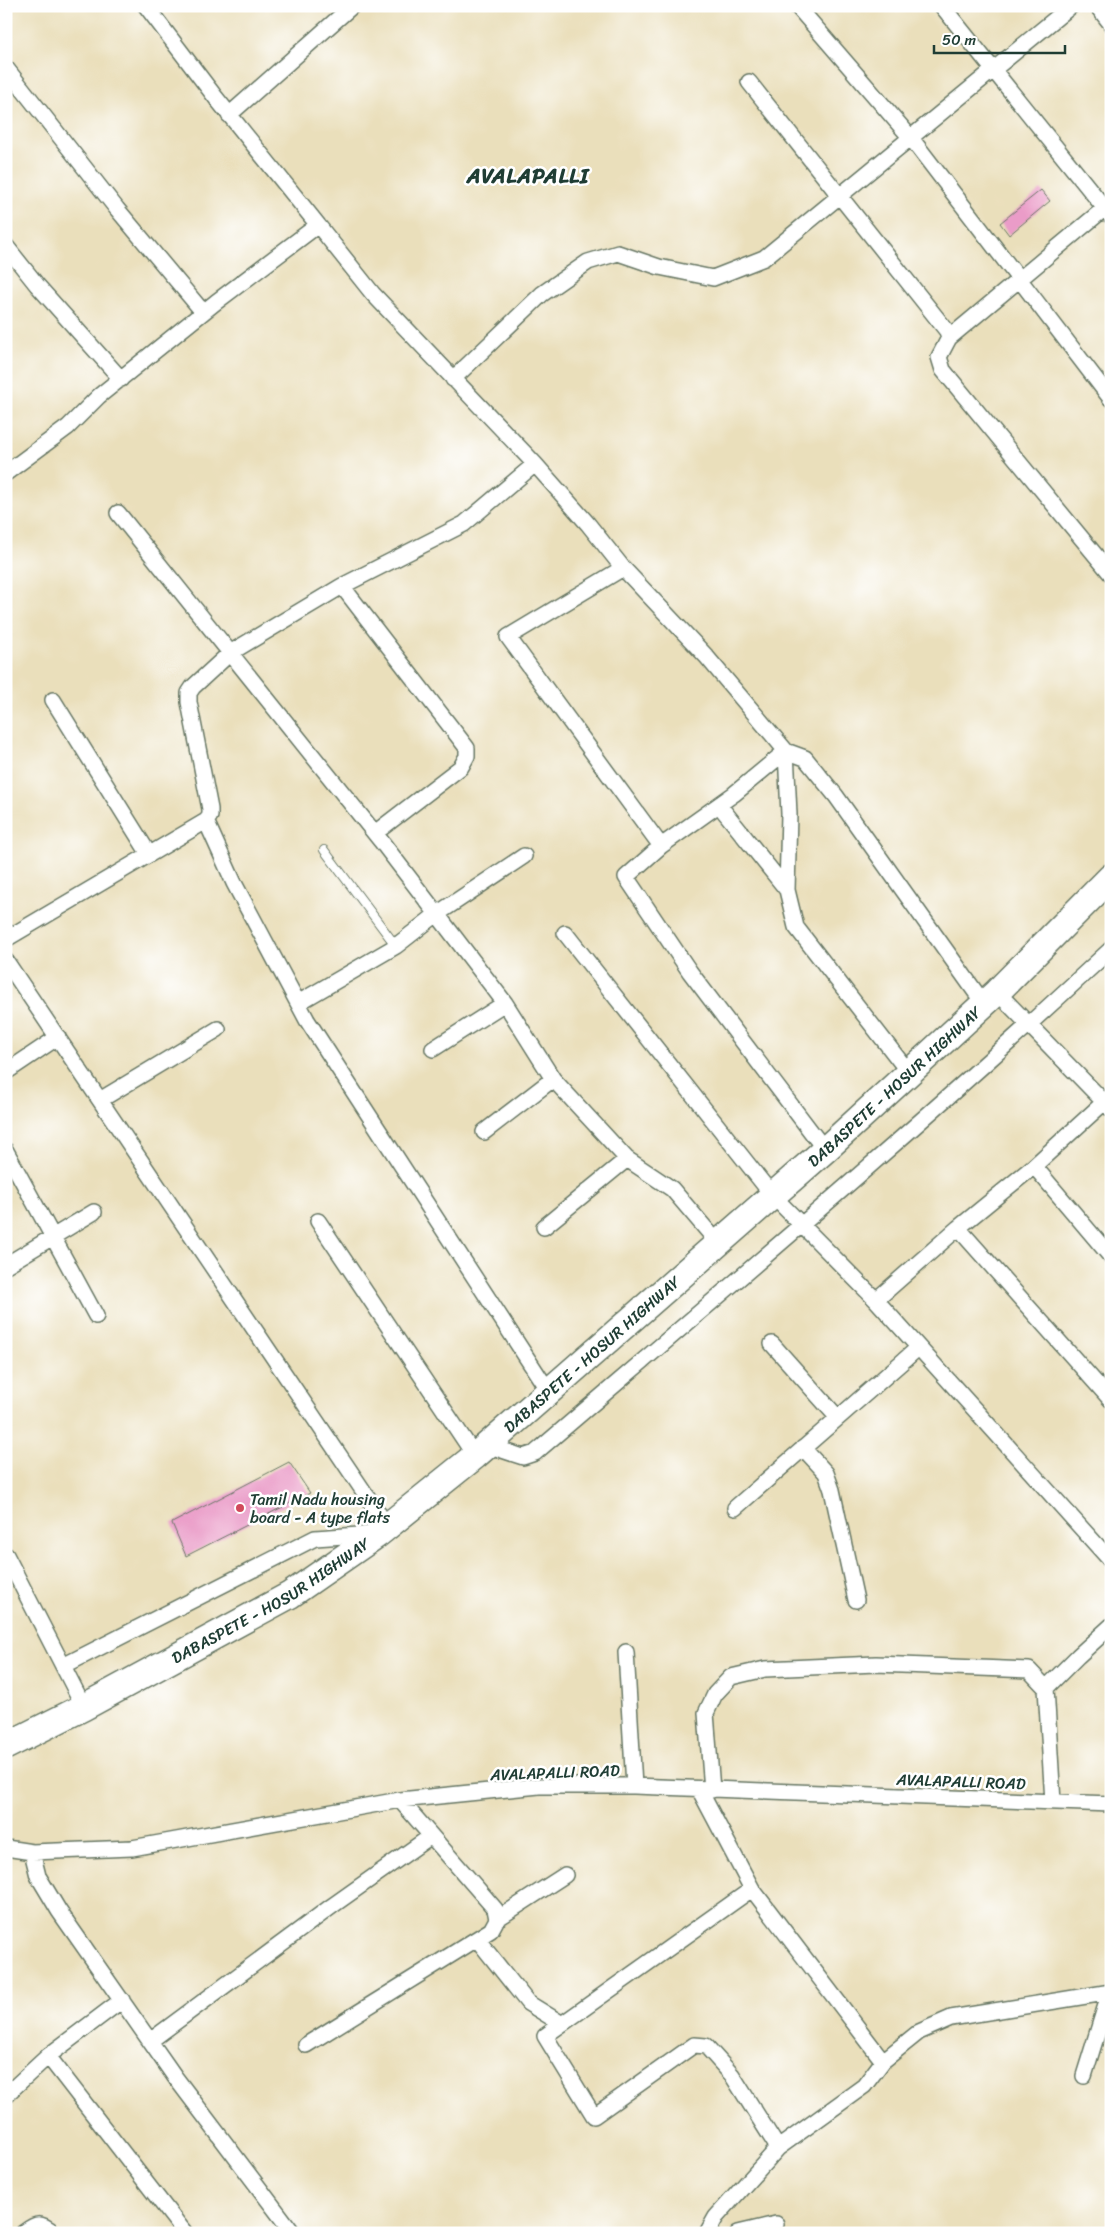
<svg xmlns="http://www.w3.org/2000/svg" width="1117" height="2239" viewBox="0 0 1117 2239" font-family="Sriracha,sans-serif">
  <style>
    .building { fill: #ea9cc8 }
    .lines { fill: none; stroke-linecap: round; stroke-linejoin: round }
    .lane-casing { stroke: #667663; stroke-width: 10 }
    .street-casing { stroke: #667663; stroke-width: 18 }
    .highway-casing { stroke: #667663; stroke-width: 29 }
    .lane { stroke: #fff; stroke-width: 8 }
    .street { stroke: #fff; stroke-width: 15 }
    .highway { stroke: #fff; stroke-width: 26 }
    .poi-dot { fill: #d1495b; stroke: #fff; stroke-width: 2 }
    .labels { text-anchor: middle; stroke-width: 5; stroke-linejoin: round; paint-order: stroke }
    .street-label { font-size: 16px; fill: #1f3d34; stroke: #fff }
    .poi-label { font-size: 16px; fill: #1f3d34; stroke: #fff; text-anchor: start }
    .district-label { font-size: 21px; font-weight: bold; letter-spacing: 1px; fill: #1f3d34; stroke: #fff }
  </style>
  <rect width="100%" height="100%" fill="#fff"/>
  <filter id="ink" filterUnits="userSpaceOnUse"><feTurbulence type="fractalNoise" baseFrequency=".02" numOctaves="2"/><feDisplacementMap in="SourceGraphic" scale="10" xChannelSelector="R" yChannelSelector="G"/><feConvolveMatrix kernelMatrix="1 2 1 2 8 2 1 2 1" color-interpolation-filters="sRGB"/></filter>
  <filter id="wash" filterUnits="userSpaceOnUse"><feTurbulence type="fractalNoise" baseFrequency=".0096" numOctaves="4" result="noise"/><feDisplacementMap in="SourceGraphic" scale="20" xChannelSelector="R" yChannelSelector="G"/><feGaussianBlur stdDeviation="1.12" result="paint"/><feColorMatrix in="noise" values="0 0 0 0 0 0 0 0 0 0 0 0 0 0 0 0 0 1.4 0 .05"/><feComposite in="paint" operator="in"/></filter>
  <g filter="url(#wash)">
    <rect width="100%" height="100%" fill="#eadfbb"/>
    <g id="blocks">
      <path class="building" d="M 1041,190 L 1050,201 L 1009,235 L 1000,223 Z
        M 289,1462 L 310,1493 L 186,1556 L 172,1523 Z"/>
    </g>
  </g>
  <g filter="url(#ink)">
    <use href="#blocks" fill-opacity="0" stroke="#667663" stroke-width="1"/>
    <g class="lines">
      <g class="lane-casing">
        <path id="lane" d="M 324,850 L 396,946"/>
      </g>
      <g class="street-casing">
        <path id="street" d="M 797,6 L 911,138 L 1111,399
          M 942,6 L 1111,216
          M 1097,6 L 1111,24
          M 6,68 L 117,209 L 203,312
          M 749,82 L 947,331 L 949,338 L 939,357 L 943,370 L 1111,574
          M 229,115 L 352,6
          M 318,225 L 373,294 L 535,464 L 588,524 L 623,568 L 706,656 L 786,751 L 789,814 L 787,890 L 796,927 L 910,1074
          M 6,246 L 37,285 L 121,379
          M 949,338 L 1111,203
          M 453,379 L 542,294 L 588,262 L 618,253 L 659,267 L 713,278 L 764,258 L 1071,6
          M 6,473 L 68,427 L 99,396 L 216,302 L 318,225 L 216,98 L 146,6
          M 118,513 L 381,841 L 505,1003 L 553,1079 L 484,1132
          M 623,568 L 508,637 L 661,846 L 626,877 L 690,972 L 825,1150
          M 342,586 L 467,748 L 467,756 L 461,767 L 375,833
          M 53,700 L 149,854
          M 719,805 L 787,890
          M 206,821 L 234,883 L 307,1020 L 549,1392
          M 661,846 L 734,794 L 786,751 L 805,758 L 836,796 L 984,1004
          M 565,933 L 773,1196 L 876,1300 L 1111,1561
          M 6,939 L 206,821 L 210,816 L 210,809 L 189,702 L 189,693 L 193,687 L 230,653 L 342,586 L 464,524 L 535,464
          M 6,961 L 387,1526
          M 997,992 L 1111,1109
          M 298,1003 L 396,946 L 437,914 L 524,856
          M 433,1049 L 505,1003
          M 6,1072 L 58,1037
          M 553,1079 L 627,1159 L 672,1189 L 718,1243
          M 100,1100 L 218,1029
          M 6,1151 L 96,1316
          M 1034,1166 L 1111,1257
          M 318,1221 L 475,1456
          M 544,1227 L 627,1159
          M 958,1228 L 1111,1400
          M 6,1265 L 94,1212
          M 876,1300 L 958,1228 L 1034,1166 L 1111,1096
          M 772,1344 L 838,1418
          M 487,1445 L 523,1457 L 535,1453 C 729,1287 924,1123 1111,949
          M 803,1448 L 826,1473 L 832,1490 L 856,1600
          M 735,1508 L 918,1348
          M 6,1555 L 63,1666
          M 626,1652 L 634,1786
          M 84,1707 L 63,1666 L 315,1538 L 374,1534
          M 699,1789 L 752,1889
          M 712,1790 L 706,1713 L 715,1694 L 731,1677 L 765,1669 L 876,1664 L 1029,1670 L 1046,1688
          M 1053,1802 L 1046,1688 L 1078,1656 L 1111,1626
          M 6,1848 L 32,1852 L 132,1848 L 400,1800 L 539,1786 L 634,1786 L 1111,1804
          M 32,1852 L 38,1876 L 59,1911 L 175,2077 L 293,2233
          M 497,1919 L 565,1875
          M 477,1939 L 528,2003 L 562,2024
          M 150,2041 L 332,1906 L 431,1836
          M 306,2045 L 491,1930 L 497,1919 L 495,1909 L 400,1800
          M 48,2056 L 185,2233
          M 883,2061 L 919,2032 L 951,2018 L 1111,1992
          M 1084,2076 L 1110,1992
          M 6,2095 L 48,2056 L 122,2000
          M 23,2233 C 37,2222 41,2222 54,2233
          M 707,2233 L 716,2217 L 778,2148 L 732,2075 L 706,2046 L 694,2045 L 594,2116 L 545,2036 L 752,1889 L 883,2061 L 864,2086 L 778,2148
          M 738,2233 L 776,2224"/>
      </g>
      <g class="highway-casing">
        <g id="highway">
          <path id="s1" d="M 6,1746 L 84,1707 L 290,1595 L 378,1534 L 475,1456 L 825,1150 L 997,992 L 1111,877"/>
        </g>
      </g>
      <use href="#lane" class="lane"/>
      <use href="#street" class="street"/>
      <use href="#highway" class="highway"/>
    </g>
  </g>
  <circle class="poi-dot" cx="240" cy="1508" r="5"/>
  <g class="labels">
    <g class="street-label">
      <text dy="6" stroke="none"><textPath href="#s1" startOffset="1112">DABASPETE - HOSUR HIGHWAY</textPath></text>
      <text dy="6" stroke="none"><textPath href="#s1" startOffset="708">DABASPETE - HOSUR HIGHWAY</textPath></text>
      <text dy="6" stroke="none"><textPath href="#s1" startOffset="302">DABASPETE - HOSUR HIGHWAY</textPath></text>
      <text transform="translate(555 1772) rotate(-2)" y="6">AVALAPALLI ROAD</text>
      <text transform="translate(961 1781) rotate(2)" y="6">AVALAPALLI ROAD</text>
    </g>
    <g class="poi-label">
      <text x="250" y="1505">Tamil Nadu housing<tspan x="250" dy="18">board - A type flats</tspan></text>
    </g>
    <g class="district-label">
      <text x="528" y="183">AVALAPALLI</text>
    </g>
  </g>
  <rect width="1117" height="2239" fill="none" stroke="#fff" stroke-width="25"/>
  <path d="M934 45v8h131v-8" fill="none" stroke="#1f3d34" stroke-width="2.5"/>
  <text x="942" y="45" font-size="15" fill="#1f3d34" stroke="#ffffff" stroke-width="4" paint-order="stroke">50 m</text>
</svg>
